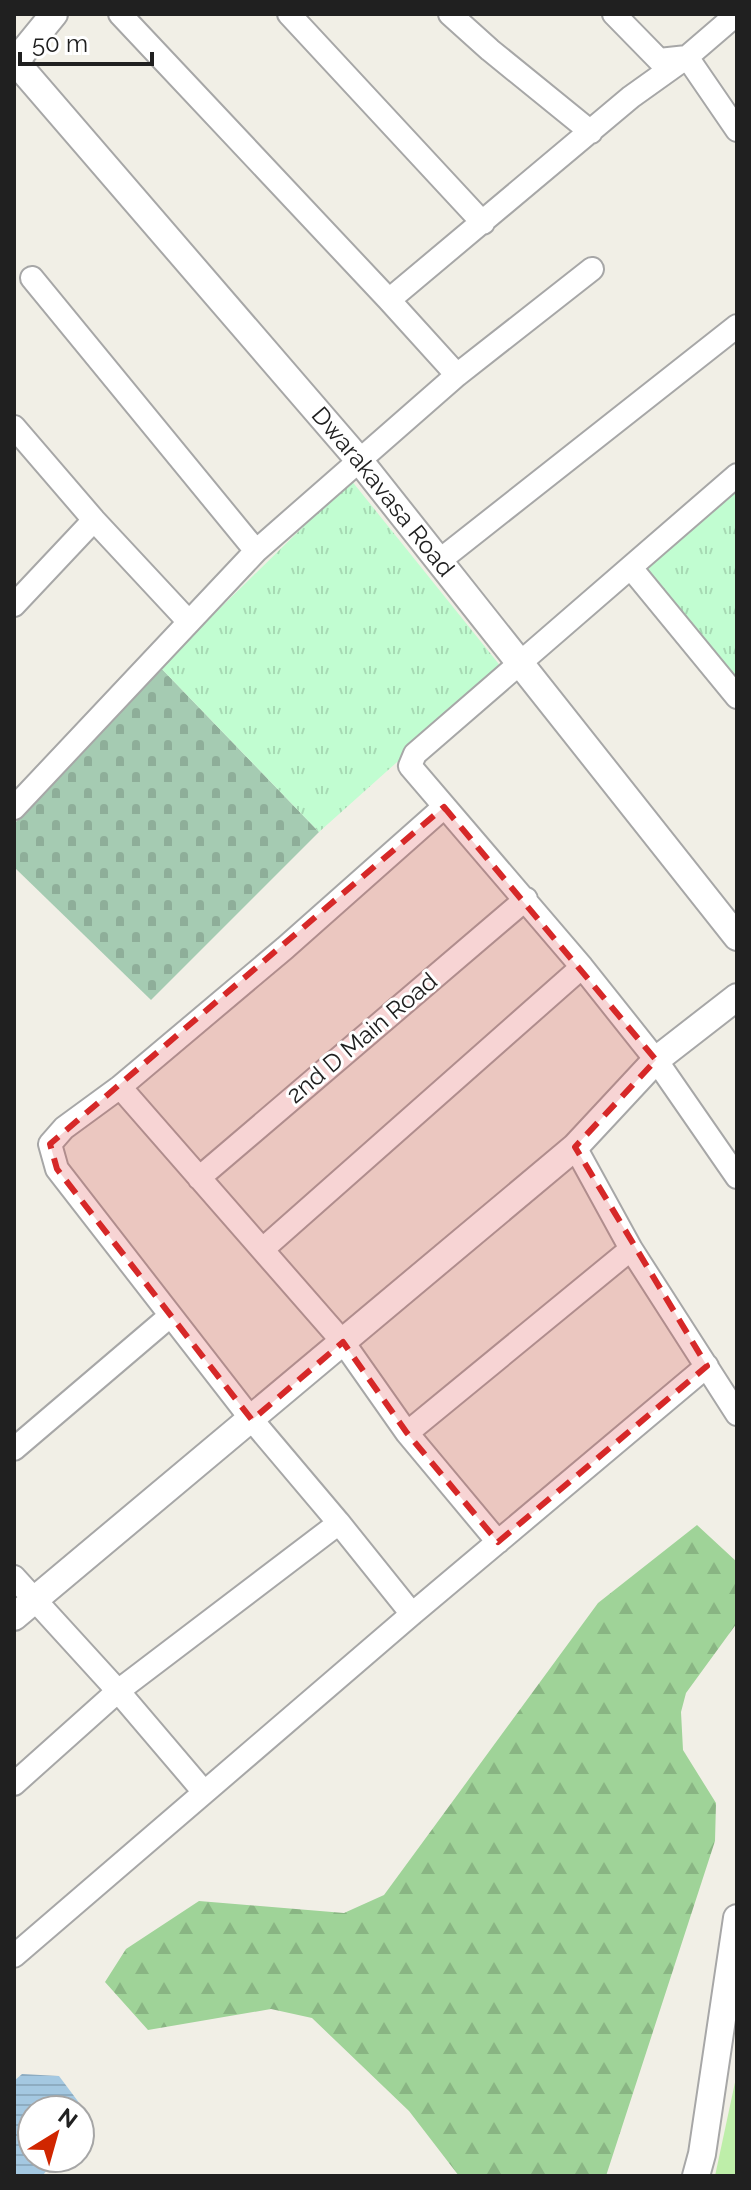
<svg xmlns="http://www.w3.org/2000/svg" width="751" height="2190" viewBox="0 0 751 2190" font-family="Raleway,sans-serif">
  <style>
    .grass { fill: #beeea9 }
    .forest { fill: url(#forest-firs) }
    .cemetery { fill: url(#cemetery-stones) }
    .park { fill: url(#park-tufts) }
    .water { fill: url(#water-rules) }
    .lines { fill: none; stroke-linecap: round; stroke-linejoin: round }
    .minor-casing { stroke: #a7a7a7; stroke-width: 26 }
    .tertiary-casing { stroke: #a7a7a7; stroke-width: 30 }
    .minor { stroke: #fff; stroke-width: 22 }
    .tertiary { stroke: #fff; stroke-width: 26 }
    .marked { fill: #d62828; fill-opacity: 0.2; stroke: #d62828; stroke-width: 6; stroke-dasharray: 16 10; stroke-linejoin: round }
    .labels { text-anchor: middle; stroke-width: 6; stroke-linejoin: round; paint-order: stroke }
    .street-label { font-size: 24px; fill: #202020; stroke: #fff }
  </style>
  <defs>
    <pattern id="forest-firs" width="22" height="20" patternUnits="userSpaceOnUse" patternTransform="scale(2)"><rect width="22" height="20" fill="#9fd398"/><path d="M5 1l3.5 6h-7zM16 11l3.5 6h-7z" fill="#89b583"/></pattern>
    <pattern id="cemetery-stones" width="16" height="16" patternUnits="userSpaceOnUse" patternTransform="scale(2)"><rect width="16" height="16" fill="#a5cbb2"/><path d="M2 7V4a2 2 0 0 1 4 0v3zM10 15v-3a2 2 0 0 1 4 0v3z" fill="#8eae99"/></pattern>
    <pattern id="park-tufts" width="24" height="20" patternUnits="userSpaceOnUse" patternTransform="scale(2)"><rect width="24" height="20" fill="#c1fdd1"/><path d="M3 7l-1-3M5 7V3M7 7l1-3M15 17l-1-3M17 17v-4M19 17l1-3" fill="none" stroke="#a6d9b3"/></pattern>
    <pattern id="water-rules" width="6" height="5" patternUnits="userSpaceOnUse" patternTransform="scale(2)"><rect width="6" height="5" fill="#a4c8e1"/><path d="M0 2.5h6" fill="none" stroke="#8dacc1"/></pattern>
  </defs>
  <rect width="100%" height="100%" fill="#f1efe6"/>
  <path class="grass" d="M 737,2073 L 737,2176 L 715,2176 Z"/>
  <path class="forest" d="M 697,1525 L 737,1562 L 737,1623 L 686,1693 L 681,1712 L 683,1750 L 716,1803 L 715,1841 L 606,2176 L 459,2176 L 409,2111 L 312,2018 L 271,2009 L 148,2030 L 105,1982 L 126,1949 L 199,1901 L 344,1913 L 384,1895 L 598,1603 Z"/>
  <path class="cemetery" d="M 160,667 L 319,832 L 151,1000 L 14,867 L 14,824 Z"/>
  <path class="park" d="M 351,480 L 502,668 L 319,832 L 160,667 Z
    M 737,484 L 737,684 L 639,561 Z"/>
  <path class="water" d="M 22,2074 L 59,2076 L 83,2108 L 80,2130 L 80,2110 L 32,2110 L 32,2158 L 58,2158 L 42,2176 L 14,2176 L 14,2081 Z"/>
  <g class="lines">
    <g class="minor-casing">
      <path id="minor" d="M 120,14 L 389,300 L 457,375
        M 289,14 L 483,223
        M 450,14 L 490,50 L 591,132
        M 614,14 L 659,60 L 687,57 L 737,14
        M 32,278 L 256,551
        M 389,300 L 631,97 L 687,57 L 737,130
        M 14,427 L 94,520 L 189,622
        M 737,475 L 415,754 L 410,766 L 582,967 L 656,1060 L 737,1177
        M 439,561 L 737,326
        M 631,568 L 737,697
        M 14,605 L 94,520
        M 14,808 L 256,551 L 457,375 L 592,269
        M 120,1087 L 343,1342 L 407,1433 L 498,1542
        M 575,1147 L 631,1249 L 737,1414
        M 199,1178 L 526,899
        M 263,1249 L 582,967
        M 407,1433 L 631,1249
        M 14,1449 L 170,1316
        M 14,1577 L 118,1691 L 204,1792
        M 412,1614 L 339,1523 L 252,1420 L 57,1169 L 50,1144 L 64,1128 L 120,1087 L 285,948 L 444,807
        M 14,1784 L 118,1691 L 339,1523
        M 14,1956 L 412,1614 L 707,1366"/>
    </g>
    <g class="tertiary-casing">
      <g id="tertiary">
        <path id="s1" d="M 14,60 L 359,460 L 737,937"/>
        <path d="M 14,63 L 54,14"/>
        <path d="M 14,1617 L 575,1147 L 656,1060 L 737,997"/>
        <path d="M 696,2176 L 702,2154 L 737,1918"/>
      </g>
    </g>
    <use href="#minor" class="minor"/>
    <use href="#tertiary" class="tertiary"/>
  </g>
  <path class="marked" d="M 444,807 L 656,1060 L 575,1147 L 707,1366 L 498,1542 L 407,1433 L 343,1342 L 252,1420 L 57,1169 L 50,1144 Z"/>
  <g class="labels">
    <g class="street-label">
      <text dy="8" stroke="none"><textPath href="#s1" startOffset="568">Dwarakavasa Road</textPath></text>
      <text transform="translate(362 1038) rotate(-40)" y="8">2nd D Main Road</text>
    </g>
  </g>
  <rect width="751" height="2190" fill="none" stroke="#202020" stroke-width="32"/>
  <g transform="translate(56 2134) rotate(37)"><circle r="38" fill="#ffffff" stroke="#a6a6a6" stroke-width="2"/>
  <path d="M0-6L14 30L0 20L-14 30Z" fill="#d02600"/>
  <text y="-12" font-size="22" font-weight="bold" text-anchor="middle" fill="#202020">N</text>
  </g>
  <path d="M20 52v12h132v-12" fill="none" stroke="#202020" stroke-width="4"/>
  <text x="32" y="52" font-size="24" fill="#202020" stroke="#ffffff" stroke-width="6" paint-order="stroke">50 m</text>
</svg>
